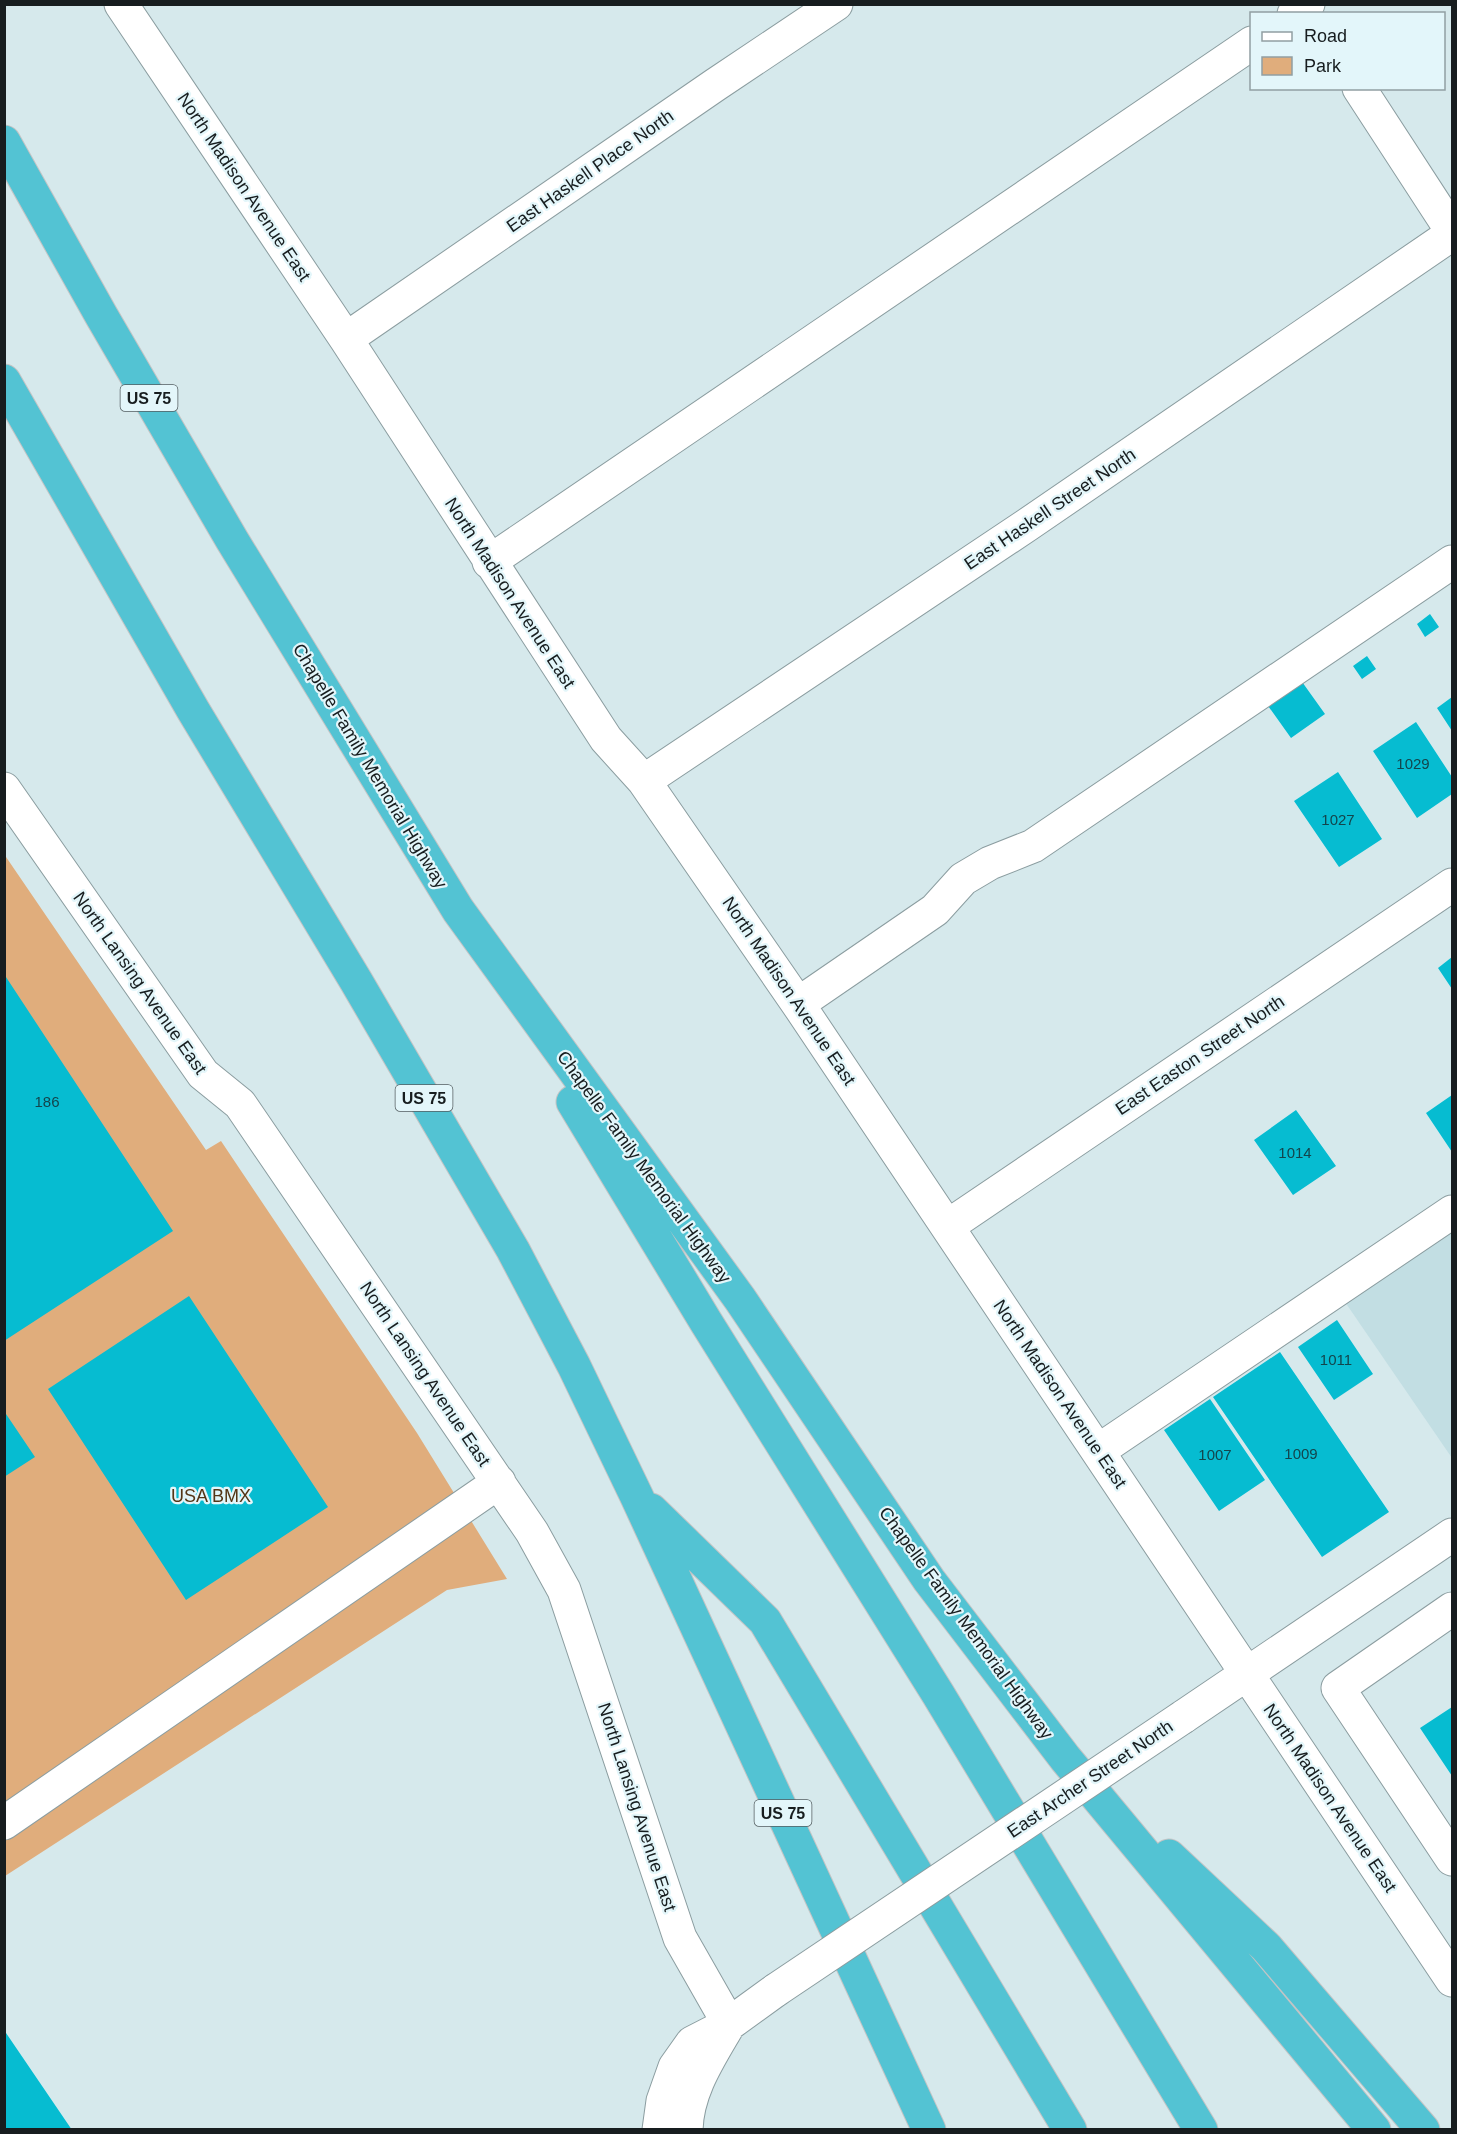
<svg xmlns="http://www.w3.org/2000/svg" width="1457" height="2134" viewBox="0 0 1457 2134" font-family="Arial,sans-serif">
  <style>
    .built { fill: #c2dee3 }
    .green { fill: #e0ad7c }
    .building { fill: #06bcd1 }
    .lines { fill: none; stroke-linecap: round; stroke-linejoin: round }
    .minor-casing { stroke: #8b9da0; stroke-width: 35 }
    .highway-casing { stroke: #c3c4c5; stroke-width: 35 }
    .minor { stroke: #fff; stroke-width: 33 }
    .highway { stroke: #53c3d3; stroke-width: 33 }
    .minor-bridge-casing { stroke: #8b9da0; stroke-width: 35; stroke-linecap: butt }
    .minor-bridge { stroke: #fff; stroke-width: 33 }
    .labels { text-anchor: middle; stroke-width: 4.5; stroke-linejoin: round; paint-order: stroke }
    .number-label { font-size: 15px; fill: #13454c }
    .shield { fill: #e3f6fa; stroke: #545e61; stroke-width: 1.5 }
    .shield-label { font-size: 16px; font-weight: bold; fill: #171d1f }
    .street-label { font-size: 18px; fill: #171d1f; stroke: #e3f6fa }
    .park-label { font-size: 18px; fill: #543617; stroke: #e3f6fa }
  </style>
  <rect width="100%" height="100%" fill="#d6e9ec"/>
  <path class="built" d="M 1452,1228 L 1452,1458 L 1345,1302 Z"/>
  <path class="green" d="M 4,854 L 206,1150 L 221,1141 L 417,1433 L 507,1579 L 447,1590 L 5,1876 Z"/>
  <path class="building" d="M 1430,614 L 1439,627 L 1425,637 L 1417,624 Z
    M 1367,656 L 1376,669 L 1362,679 L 1353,666 Z
    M 1300,679 L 1325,714 L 1291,738 L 1266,703 Z
    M 1452,697 L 1452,731 L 1437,708 Z
    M 1416,722 L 1452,777 L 1452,794 L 1417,818 L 1373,751 Z
    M 1338,772 L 1382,839 L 1339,867 L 1294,801 Z
    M 1452,957 L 1452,989 L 1438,968 Z
    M 4,974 L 173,1231 L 4,1341 Z
    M 1452,1095 L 1452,1152 L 1426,1113 Z
    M 1296,1110 L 1336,1166 L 1293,1195 L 1254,1140 Z
    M 189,1296 L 328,1507 L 186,1600 L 48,1389 Z
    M 1337,1320 L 1373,1374 L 1334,1400 L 1298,1347 Z
    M 1280,1352 L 1389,1512 L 1322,1557 L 1213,1397 Z
    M 1210,1399 L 1265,1480 L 1219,1511 L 1164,1430 Z
    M 4,1411 L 35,1457 L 4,1477 Z
    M 1452,1707 L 1452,1776 L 1420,1728 Z
    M 4,2030 L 72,2130 L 4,2130 Z"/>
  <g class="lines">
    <g class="minor-casing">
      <path id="minor" d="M 121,4 L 346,339 L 606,739 L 644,781 L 798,1004 L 1452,1980
        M 1294,14 L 1308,4
        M 1359,88 L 1452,231
        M 346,339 L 715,85 L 836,4
        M 489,562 L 1252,43
        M 644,781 L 1027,525 L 1452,234
        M 4,789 L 203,1074 L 240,1104 L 532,1532 L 564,1590 L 680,1938 L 729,2024
        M 798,1004 L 935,910 L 963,879 L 990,863 L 1033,846 L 1452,562
        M 948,1226 L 1452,885
        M 1098,1451 L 1452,1212
        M 1452,1609 L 1338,1688 L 1452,1859
        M 1183,1717 L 1452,1535
        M 4,1823 L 499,1482
        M 659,2130 L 663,2101 L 675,2067 L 692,2043 L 729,2024 L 776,1990
        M 686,2130 C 687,2090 710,2057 729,2024"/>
    </g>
    <g class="highway-casing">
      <path id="highway" d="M 4,142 L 101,315 L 232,540 L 458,910 L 740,1299 L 929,1580 L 1065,1758 L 1374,2130
        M 4,381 L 193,710 L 356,981 L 513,1250 L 574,1366 L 637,1497 L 929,2130
        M 573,1102 L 706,1322 L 938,1694 L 1201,2130
        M 651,1510 L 765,1621 L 1070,2130
        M 1169,1856 L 1266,1947 L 1423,2130"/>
    </g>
    <use href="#minor" class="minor"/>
    <use href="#highway" class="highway"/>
    <g class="minor-bridge-casing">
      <path id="minor-bridge" d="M 776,1990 L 1183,1717"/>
    </g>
    <use href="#minor-bridge" class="minor-bridge"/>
  </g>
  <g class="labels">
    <g class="number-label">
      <text x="1413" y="769">1029</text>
      <text x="1338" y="825">1027</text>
      <text x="47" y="1107">186</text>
      <text x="1295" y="1158">1014</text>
      <text x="1336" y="1365">1011</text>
      <text x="1301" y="1459">1009</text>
      <text x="1215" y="1460">1007</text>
    </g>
    <g class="shield">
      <rect x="120.5" y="385" width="57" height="26" rx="4.5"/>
      <rect x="395.5" y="1085" width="57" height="26" rx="4.5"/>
      <rect x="754.5" y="1800" width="57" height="26" rx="4.5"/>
    </g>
    <g class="shield-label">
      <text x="149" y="404">US 75</text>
      <text x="424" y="1104">US 75</text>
      <text x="783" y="1819">US 75</text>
    </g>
    <g class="street-label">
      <text transform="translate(590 171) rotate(-35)" y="6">East Haskell Place North</text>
      <text transform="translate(244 187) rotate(56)" y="6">North Madison Avenue East</text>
      <text transform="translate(1050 509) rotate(-34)" y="6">East Haskell Street North</text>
      <text transform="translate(510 593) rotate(57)" y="6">North Madison Avenue East</text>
      <text transform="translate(370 766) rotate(59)" y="6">Chapelle Family Memorial Highway</text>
      <text transform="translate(140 983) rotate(55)" y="6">North Lansing Avenue East</text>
      <text transform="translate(789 991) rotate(56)" y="6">North Madison Avenue East</text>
      <text transform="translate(1200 1055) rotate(-34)" y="6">East Easton Street North</text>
      <text transform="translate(644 1167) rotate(54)" y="6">Chapelle Family Memorial Highway</text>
      <text transform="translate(425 1374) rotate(56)" y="6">North Lansing Avenue East</text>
      <text transform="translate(1060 1394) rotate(56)" y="6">North Madison Avenue East</text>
      <text transform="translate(966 1623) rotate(54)" y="6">Chapelle Family Memorial Highway</text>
      <text transform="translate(1090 1779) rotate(-34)" y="6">East Archer Street North</text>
      <text transform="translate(1330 1798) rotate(56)" y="6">North Madison Avenue East</text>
      <text transform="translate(637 1807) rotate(72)" y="6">North Lansing Avenue East</text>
    </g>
    <g class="park-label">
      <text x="211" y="1502">USA BMX</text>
    </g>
  </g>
  <rect width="1457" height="2134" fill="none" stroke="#171d1f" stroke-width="12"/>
  <rect x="1250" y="12" width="195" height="78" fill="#e3f6fa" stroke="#919fa2" stroke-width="1.5"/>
  <rect x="1262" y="32" width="30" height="9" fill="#ffffff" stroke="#919fa2" stroke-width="1.5"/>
  <text x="1304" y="42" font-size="18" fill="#171d1f">Road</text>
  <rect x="1262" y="57" width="30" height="18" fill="#e0ad7c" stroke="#919fa2" stroke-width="1.5"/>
  <text x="1304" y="72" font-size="18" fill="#171d1f">Park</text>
</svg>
